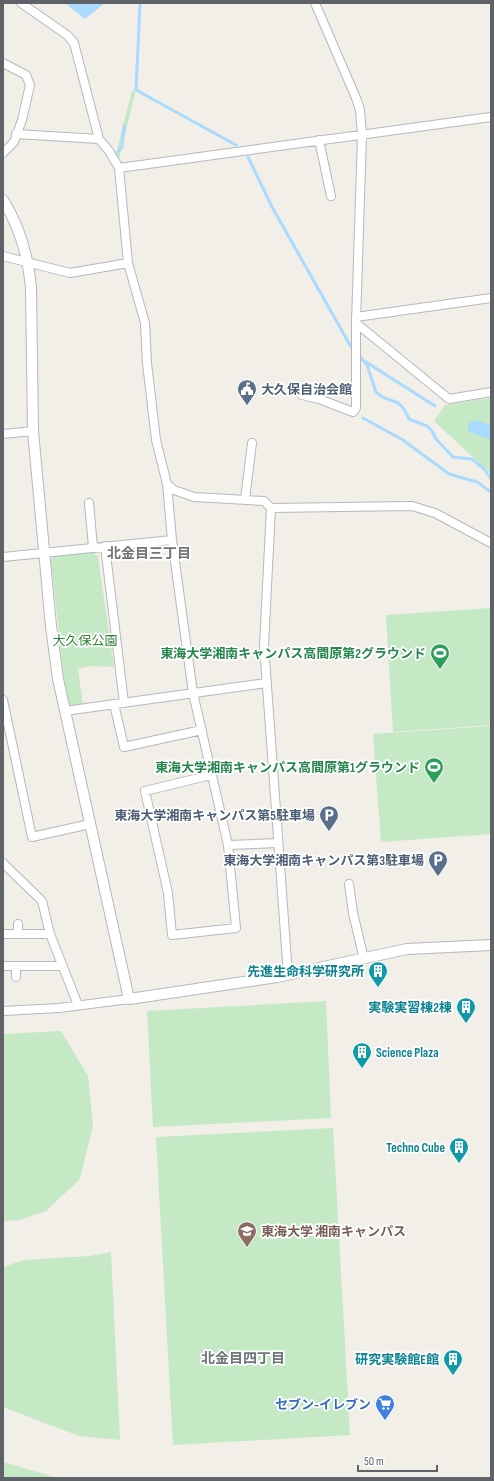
<svg xmlns="http://www.w3.org/2000/svg" width="494" height="1481" viewBox="0 0 494 1481" font-family="'Sofia Sans Condensed','Noto Sans JP',sans-serif">
  <style>
    .green { fill: #c5e8c5 }
    .water { fill: #aadaff }
    .lines { fill: none; stroke-linecap: round; stroke-linejoin: round }
    .stream { stroke: #aadaff; stroke-width: 3 }
    .minor-casing { stroke: #b5b8bc; stroke-width: 10 }
    .tertiary-casing { stroke: #b5b8bc; stroke-width: 12 }
    .minor { stroke: #fff; stroke-width: 8 }
    .tertiary { stroke: #fff; stroke-width: 10 }
    .labels { text-anchor: middle; stroke-width: 3.5; stroke-linejoin: round; paint-order: stroke }
    .service-label { font-size: 13px; font-weight: bold; fill: #4e5e75; stroke: #fff; text-anchor: end }
    .park-label { font-size: 13px; fill: #348238; stroke: #fff }
    .leisure-label { font-size: 13px; font-weight: bold; fill: #27864d; stroke: #fff; text-anchor: end }
    .culture-label { font-size: 13px; font-weight: bold; fill: #0d838f; stroke: #fff; text-anchor: end }
    .education-label { font-size: 13px; font-weight: bold; fill: #785e54; stroke: #fff; text-anchor: start }
    .shop-label { font-size: 13px; font-weight: bold; fill: #366cbe; stroke: #fff; text-anchor: end }
    .neighbourhood-label { font-size: 14px; font-weight: bold; fill: #70757a; stroke: #fff }
  </style>
  <rect width="100%" height="100%" fill="#f1efe8"/>
  <path class="green" d="M 136,90 L 117,167 L 114,161 L 132,91 Z
    M 491,398 L 491,474 L 434,421 L 445,405 Z
    M 93,552 L 98,557 L 114,667 L 89,666 L 78,669 L 83,705 L 67,707 L 51,560 L 54,556 Z
    M 491,608 L 491,725 L 393,732 L 386,615 Z
    M 491,726 L 491,834 L 381,842 L 373,734 Z
    M 326,1001 L 331,1118 L 153,1127 L 147,1011 Z
    M 61,1031 L 88,1076 L 93,1125 L 80,1179 L 46,1211 L 20,1220 L 3,1221 L 3,1034 Z
    M 333,1128 L 350,1435 L 173,1445 L 156,1137 Z
    M 111,1252 L 120,1440 L 79,1436 L 3,1407 L 3,1267 L 24,1260 L 90,1256 Z
    M 3,1462 L 58,1478 L 3,1478 Z"/>
  <path class="water" d="M 65,3 L 105,3 L 85,19 Z
    M 473,421 L 480,421 L 491,426 L 491,440 L 468,431 L 468,424 Z"/>
  <g class="lines">
    <path class="stream" d="M 140,3 L 136,90 L 236,145
      M 118,152 L 122,147 L 124,125
      M 248,157 L 272,207 L 350,345 L 367,365 L 376,392 C 390,406 398,393 409,419 L 427,426 L 432,431 L 436,439 L 453,457 L 472,459 L 484,469 L 491,479
      M 366,362 L 435,406
      M 363,418 L 403,440 L 449,474 L 477,482 L 491,492"/>
    <g class="minor-casing">
      <path id="minor" d="M 21,3 L 67,35 L 74,43 L 99,139 L 109,151 L 119,168 L 128,263 L 145,323 L 147,363 L 156,440 L 167,484 L 174,490 L 194,497 L 264,501 L 271,508 L 412,506 L 435,513 L 491,543
        M 3,63 L 26,75 L 30,85 L 22,120 L 14,142 L 3,153
        M 16,134 L 99,139
        M 319,140 L 331,196
        M 119,168 L 491,117
        M 3,256 L 70,273 L 128,263
        M 356,317 L 491,298
        M 356,323 L 449,399 L 491,392
        M 302,395 L 319,399 L 353,412 L 356,408 L 356,323 L 362,135 L 360,110 L 356,98 L 315,3
        M 3,434 L 33,431
        M 167,484 L 172,540 L 193,693 L 228,845 L 236,928 L 172,935 L 168,893 L 145,791 L 211,775
        M 245,499 L 252,443
        M 89,503 L 93,547
        M 271,508 L 264,645 L 288,975
        M 105,546 L 124,703
        M 3,557 L 172,540
        M 3,700 L 32,837 L 90,824
        M 114,704 L 124,747 L 202,730
        M 65,711 L 266,683
        M 228,845 L 278,843
        M 3,863 L 42,901 L 50,934 L 78,1005
        M 349,884 L 353,913 L 364,959
        M 18,924 L 18,934
        M 3,934 L 50,934
        M 3,966 L 62,966
        M 16,966 L 16,977
        M 3,1011 L 59,1008 L 129,999"/>
    </g>
    <g class="tertiary-casing">
      <path id="tertiary" d="M 3,200 C 20,227 28,255 31,287 L 33,431 L 51,626 L 58,679 L 129,999 L 277,977 L 407,949 L 491,945"/>
    </g>
    <use href="#minor" class="minor"/>
    <use href="#tertiary" class="tertiary"/>
  </g>
  <defs>
    <g id="civic-pin" transform="scale(1)"><path d="M0 17L-7.5 6A9.5 9.5 0 1 1 7.5 6Z" fill="#5c6f8a" stroke="#fff"/><path d="M-.6-6.5H3V-4.5H.6V-3L4-1V1h2V6H-6V1h2V-1L-.6-3ZM-1.2 2.5V6h2.4V2.5Z" fill="#fff"/></g>
    <g id="stadium-pin" transform="scale(1)"><path d="M0 17L-7.5 6A9.5 9.5 0 1 1 7.5 6Z" fill="#2e9e5b" stroke="#fff"/><path d="M0-5a6.5 5 0 1 0 0 10a6.5 5 0 1 0 0-10ZM-3.5-1.8h7v3.6h-7Z" fill="#fff"/></g>
    <g id="parking-pin" transform="scale(1)"><path d="M0 17L-7.5 6A9.5 9.5 0 1 1 7.5 6Z" fill="#5c6f8a" stroke="#fff"/><path d="M-3.5-5.5H1a3.5 3.5 0 0 1 0 7H-1V5.5H-3.5ZM-1-3.4V-.6H.8a1.4 1.4 0 0 0 0-2.8Z" fill="#fff"/></g>
    <g id="building-pin" transform="scale(1)"><path d="M0 17L-7.5 6A9.5 9.5 0 1 1 7.5 6Z" fill="#0f9aa8" stroke="#fff"/><path d="M-4-6H4V6H1V3H-1V6H-4ZM-2.5-4.3h1.7v1.8h-1.7ZM.8-4.3h1.7v1.8H.8ZM-2.5-1h1.7V.8h-1.7ZM.8-1h1.7V.8H.8Z" fill="#fff"/></g>
    <g id="university-pin" transform="scale(1)"><path d="M0 17L-7.5 6A9.5 9.5 0 1 1 7.5 6Z" fill="#8d6e63" stroke="#fff"/><path d="M0-5L7-2L0 1L-7-2ZM-4 1L0 2.5L4 1V4Q0 6-4 4Z" fill="#fff"/></g>
    <g id="supermarket-pin" transform="scale(1)"><path d="M0 17L-7.5 6A9.5 9.5 0 1 1 7.5 6Z" fill="#3f7fe0" stroke="#fff"/><path d="M-6-5.5h2.5l.6 2H6L4.5 2H-2.5L-4.4-4H-6ZM-1.5 3.2a1.3 1.3 0 1 0 .1 0ZM3 3.2a1.3 1.3 0 1 0 .1 0Z" fill="#fff"/></g>
  </defs>
  <g fill-rule="evenodd">
    <use href="#civic-pin" x="247" y="389"/>
    <use href="#stadium-pin" x="440" y="653"/>
    <use href="#stadium-pin" x="434" y="767"/>
    <use href="#parking-pin" x="329" y="815"/>
    <use href="#parking-pin" x="438" y="860"/>
    <use href="#building-pin" x="378" y="971"/>
    <use href="#building-pin" x="466" y="1007"/>
    <use href="#building-pin" x="362" y="1052"/>
    <use href="#building-pin" x="459" y="1147"/>
    <use href="#university-pin" x="247" y="1231"/>
    <use href="#building-pin" x="453" y="1359"/>
    <use href="#supermarket-pin" x="385" y="1404"/>
  </g>
  <g class="labels">
    <g class="service-label">
      <text x="261" y="394" text-anchor="start">大久保自治会館</text>
      <text x="315" y="820">東海大学湘南キャンパス第5駐車場</text>
      <text x="424" y="865">東海大学湘南キャンパス第3駐車場</text>
    </g>
    <g class="park-label">
      <text x="85" y="645">大久保公園</text>
    </g>
    <g class="leisure-label">
      <text x="426" y="658">東海大学湘南キャンパス高間原第2グラウンド</text>
      <text x="420" y="772">東海大学湘南キャンパス高間原第1グラウンド</text>
    </g>
    <g class="culture-label">
      <text x="364" y="976">先進生命科学研究所</text>
      <text x="452" y="1012">実験実習棟2棟</text>
      <text x="376" y="1057" text-anchor="start">Science Plaza</text>
      <text x="445" y="1152">Techno Cube</text>
      <text x="439" y="1364">研究実験館E館</text>
    </g>
    <g class="education-label">
      <text x="261" y="1236">東海大学 湘南キャンパス</text>
    </g>
    <g class="shop-label">
      <text x="371" y="1409">セブン-イレブン</text>
    </g>
    <g class="neighbourhood-label">
      <text x="149" y="558">北金目三丁目</text>
      <text x="243" y="1363">北金目四丁目</text>
    </g>
  </g>
  <rect width="494" height="1481" fill="none" stroke="#5f6368" stroke-width="8"/>
  <path d="M358 1465v6h79v-6" fill="none" stroke="#5f6368" stroke-width="2"/>
  <text x="364" y="1465" font-size="12" fill="#5f6368" stroke="#ffffff" stroke-width="3" paint-order="stroke">50 m</text>
</svg>
